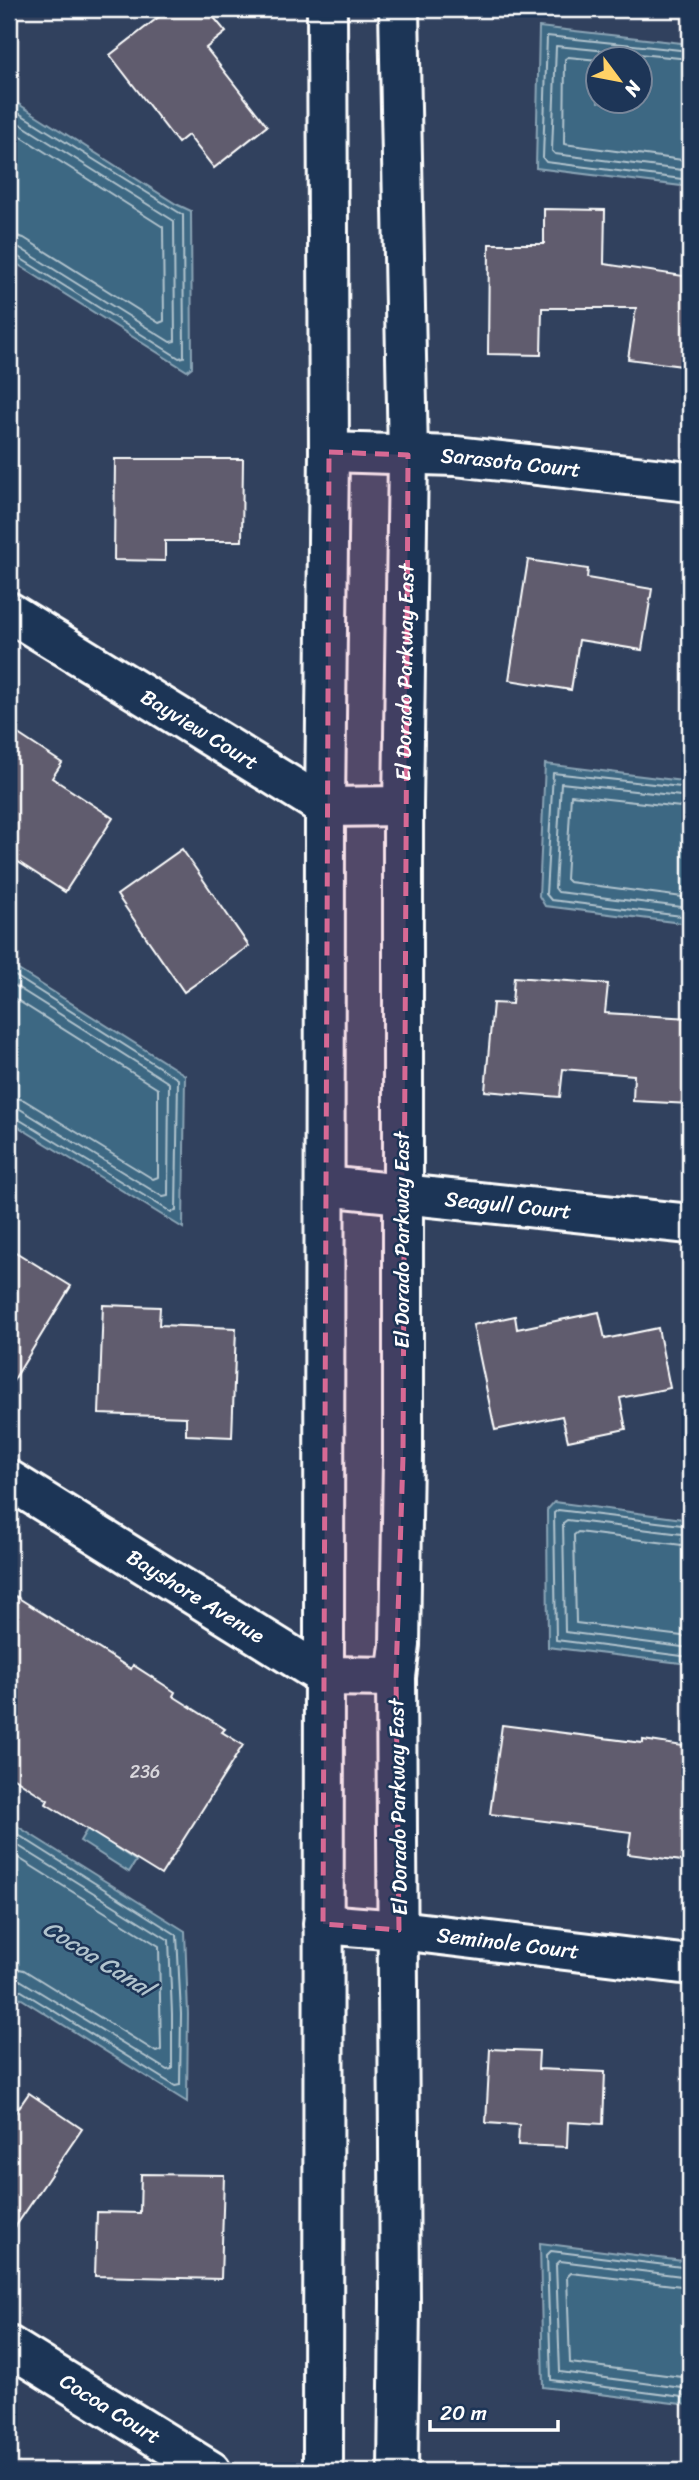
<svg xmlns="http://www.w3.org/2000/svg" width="699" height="2480" viewBox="0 0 699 2480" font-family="Sriracha,sans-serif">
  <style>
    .water { fill: #3d6883; stroke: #8ba4b5; stroke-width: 2; fill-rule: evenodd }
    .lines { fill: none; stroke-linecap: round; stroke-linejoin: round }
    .shore { stroke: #b1c3cd; stroke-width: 2 }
    .building { fill: #615c6e; stroke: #fff; stroke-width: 2 }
    .street-casing { stroke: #fff; stroke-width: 44 }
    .secondary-casing { stroke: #fff; stroke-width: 44 }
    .street { stroke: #1d3557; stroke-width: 38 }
    .secondary { stroke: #1d3557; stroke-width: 38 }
    .marked { fill: #d76994; fill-opacity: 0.2; stroke: #d76994; stroke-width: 5; stroke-dasharray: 14 9; stroke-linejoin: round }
    .labels { text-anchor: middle; stroke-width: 5; stroke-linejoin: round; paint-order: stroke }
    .number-label { font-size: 18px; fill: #d8d6db }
    .street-label { font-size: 21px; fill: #fff; stroke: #1d3557 }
    .water-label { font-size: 23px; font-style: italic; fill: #b1c3cd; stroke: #1d3557 }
  </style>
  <rect width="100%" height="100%" fill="#31415e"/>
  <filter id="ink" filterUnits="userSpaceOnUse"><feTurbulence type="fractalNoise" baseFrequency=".0143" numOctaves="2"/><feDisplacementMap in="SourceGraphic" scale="14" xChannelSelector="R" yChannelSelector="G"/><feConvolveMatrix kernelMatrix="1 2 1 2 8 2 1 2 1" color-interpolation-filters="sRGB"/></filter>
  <g filter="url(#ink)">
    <path class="water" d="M 539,27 L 690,44 L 690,187 L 536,168 ZM 598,60 L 640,60 L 640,102 L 598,102 Z
      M 9,98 L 176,204 L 191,211 L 192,367 L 187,371 L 9,259 Z
      M 545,764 L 690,782 L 690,924 L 545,906 L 539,896 Z
      M 9,964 L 185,1075 L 183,1228 L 9,1121 Z
      M 554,1502 L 690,1520 L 690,1664 L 548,1647 L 547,1510 Z
      M 102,1805 L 130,1823 L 115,1847 L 136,1861 L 129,1872 L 80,1841 Z
      M 9,1821 L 185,1931 L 188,2014 L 187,2102 L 9,1991 Z
      M 540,2243 L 690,2262 L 690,2405 L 543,2387 Z"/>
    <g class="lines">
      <path class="shore" d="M 690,51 L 547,36 L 543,158 L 546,162 L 690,180
        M 690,59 L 556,46 L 552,151 L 555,154 L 690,171
        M 598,60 L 568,57 L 565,59 L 564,144 L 690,161
        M 9,107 L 183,215 L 184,357 L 179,358 L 15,255 L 9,254
        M 9,117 L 174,221 L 175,341 L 170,342 L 20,248 L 9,245
        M 9,129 L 163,227 L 164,321 L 159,323 L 24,238 L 9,234
        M 690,788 L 553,773 L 546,894 L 551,900 L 690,917
        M 690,797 L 561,783 L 555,888 L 558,892 L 690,908
        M 690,808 L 571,795 L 566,879 L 569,882 L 690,898
        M 9,972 L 178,1079 L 176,1211 L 171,1212 L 15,1117 L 9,1116
        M 9,982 L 169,1083 L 168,1196 L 163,1197 L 20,1109 L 9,1107
        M 9,995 L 158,1089 L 158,1177 L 153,1179 L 24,1100 L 9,1096
        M 690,1526 L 558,1510 L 554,1513 L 556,1640 L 690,1657
        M 690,1535 L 567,1520 L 563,1523 L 565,1632 L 690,1648
        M 690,1546 L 578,1532 L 574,1535 L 576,1623 L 690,1637
        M 9,1829 L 177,1935 L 181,2014 L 180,2085 L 175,2086 L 15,1987 L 9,1986
        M 9,1840 L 169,1940 L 172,2014 L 172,2069 L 167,2070 L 20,1980 L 9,1977
        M 9,1852 L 159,1946 L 161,2050 L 156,2052 L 24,1970 L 9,1967
        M 690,2268 L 551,2251 L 547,2255 L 551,2380 L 690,2398
        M 690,2277 L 560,2261 L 556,2265 L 560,2372 L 690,2389
        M 690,2287 L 571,2273 L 567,2277 L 570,2363 L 690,2378"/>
    </g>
    <path class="building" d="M 169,9 L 207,9 L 226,32 L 206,48 L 267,126 L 214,168 L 188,135 L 178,143 L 110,55 Z
      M 544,209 L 605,210 L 604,264 L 690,277 L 690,367 L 628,359 L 636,308 L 542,308 L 541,355 L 488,354 L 489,244 L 544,244 Z
      M 115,459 L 243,459 L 242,541 L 165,541 L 165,561 L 114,560 Z
      M 528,560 L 588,569 L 587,578 L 652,589 L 642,650 L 579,640 L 571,690 L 509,680 Z
      M 9,728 L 62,763 L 52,778 L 113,818 L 65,892 L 9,856 Z
      M 182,849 L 249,946 L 184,992 L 117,895 Z
      M 514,977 L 608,984 L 605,1013 L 690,1018 L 690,1104 L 633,1101 L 634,1075 L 563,1069 L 560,1097 L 485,1091 L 493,1003 L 512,1004 Z
      M 9,1248 L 71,1286 L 9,1388 Z
      M 103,1305 L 160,1307 L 159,1325 L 236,1328 L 232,1437 L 186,1435 L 186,1417 L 99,1414 Z
      M 599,1312 L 605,1339 L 658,1328 L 670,1388 L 620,1398 L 626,1429 L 568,1441 L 562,1416 L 495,1430 L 473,1325 L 515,1316 L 517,1329 Z
      M 9,1592 L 131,1669 L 133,1665 L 175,1692 L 173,1696 L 225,1729 L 222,1732 L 243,1745 L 161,1875 L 46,1804 L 48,1800 L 9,1775 Z
      M 502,1725 L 643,1743 L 643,1740 L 690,1747 L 690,1862 L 628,1854 L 631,1832 L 490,1814 Z
      M 490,2049 L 539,2051 L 538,2069 L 605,2072 L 603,2124 L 568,2122 L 567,2147 L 518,2145 L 519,2125 L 486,2123 Z
      M 29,2093 L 82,2129 L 9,2236 L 9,2122 Z
      M 141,2174 L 224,2175 L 221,2279 L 95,2276 L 97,2212 L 140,2213 Z"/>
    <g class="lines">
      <g class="street-casing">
        <g id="street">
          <path id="s1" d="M 329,452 L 455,456 L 690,482"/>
          <path id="s2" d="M 9,612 L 325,807 L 403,806"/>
          <path id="s3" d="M 325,1186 L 690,1224"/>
          <path id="s4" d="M 9,1480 L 324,1676 L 396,1677"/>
          <path id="s5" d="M 323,1924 L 399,1930 L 690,1965"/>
          <path id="s6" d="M 9,2346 L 211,2471"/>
        </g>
      </g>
      <g class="secondary-casing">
        <g id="secondary">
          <path d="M 323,2471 L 325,807 L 329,452 L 327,9"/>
          <path id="s7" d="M 398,2471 L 400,2303 L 396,1677 L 400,1645 L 403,1457 L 403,806 L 408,455 L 399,9"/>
        </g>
      </g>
      <use href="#street" class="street"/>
      <use href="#secondary" class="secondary"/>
    </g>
  </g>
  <path class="marked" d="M 329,452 L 408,455 L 403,1457 L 396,1677 L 399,1930 L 323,1924 Z"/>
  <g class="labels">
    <g class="number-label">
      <text x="145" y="1778">236</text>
    </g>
    <g class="street-label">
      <text dy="7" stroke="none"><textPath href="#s1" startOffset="182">Sarasota Court</textPath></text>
      <text dy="7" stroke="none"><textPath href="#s7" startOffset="1799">El Dorado Parkway East</textPath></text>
      <text dy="7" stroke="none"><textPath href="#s2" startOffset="224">Bayview Court</textPath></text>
      <text dy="7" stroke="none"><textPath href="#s3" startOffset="184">Seagull Court</textPath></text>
      <text transform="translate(402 1240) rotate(-90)" y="7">El Dorado Parkway East</text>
      <text dy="7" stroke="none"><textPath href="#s4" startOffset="220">Bayshore Avenue</textPath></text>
      <text transform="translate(398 1807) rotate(-91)" y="7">El Dorado Parkway East</text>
      <text dy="7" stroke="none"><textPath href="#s5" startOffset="186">Seminole Court</textPath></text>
      <text dy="7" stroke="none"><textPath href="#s6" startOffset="119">Cocoa Court</textPath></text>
    </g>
    <g class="water-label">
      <text transform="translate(98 1958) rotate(32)" y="8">Cocoa Canal</text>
    </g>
  </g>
  <rect width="699" height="2480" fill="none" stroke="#1d3557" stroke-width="35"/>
  <rect x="18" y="18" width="664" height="2445" fill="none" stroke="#fff" stroke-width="2.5" filter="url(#ink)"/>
  <g transform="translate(619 80) rotate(122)"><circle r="33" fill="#1d3557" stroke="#77869a" stroke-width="2"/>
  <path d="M0-5L12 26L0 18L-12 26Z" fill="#ffd166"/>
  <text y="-10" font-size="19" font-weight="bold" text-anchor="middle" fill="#ffffff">N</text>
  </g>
  <path d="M430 2420v10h128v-10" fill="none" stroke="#ffffff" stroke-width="3.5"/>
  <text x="440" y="2420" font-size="21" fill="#ffffff" stroke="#1d3557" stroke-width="5" paint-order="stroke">20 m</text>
</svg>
